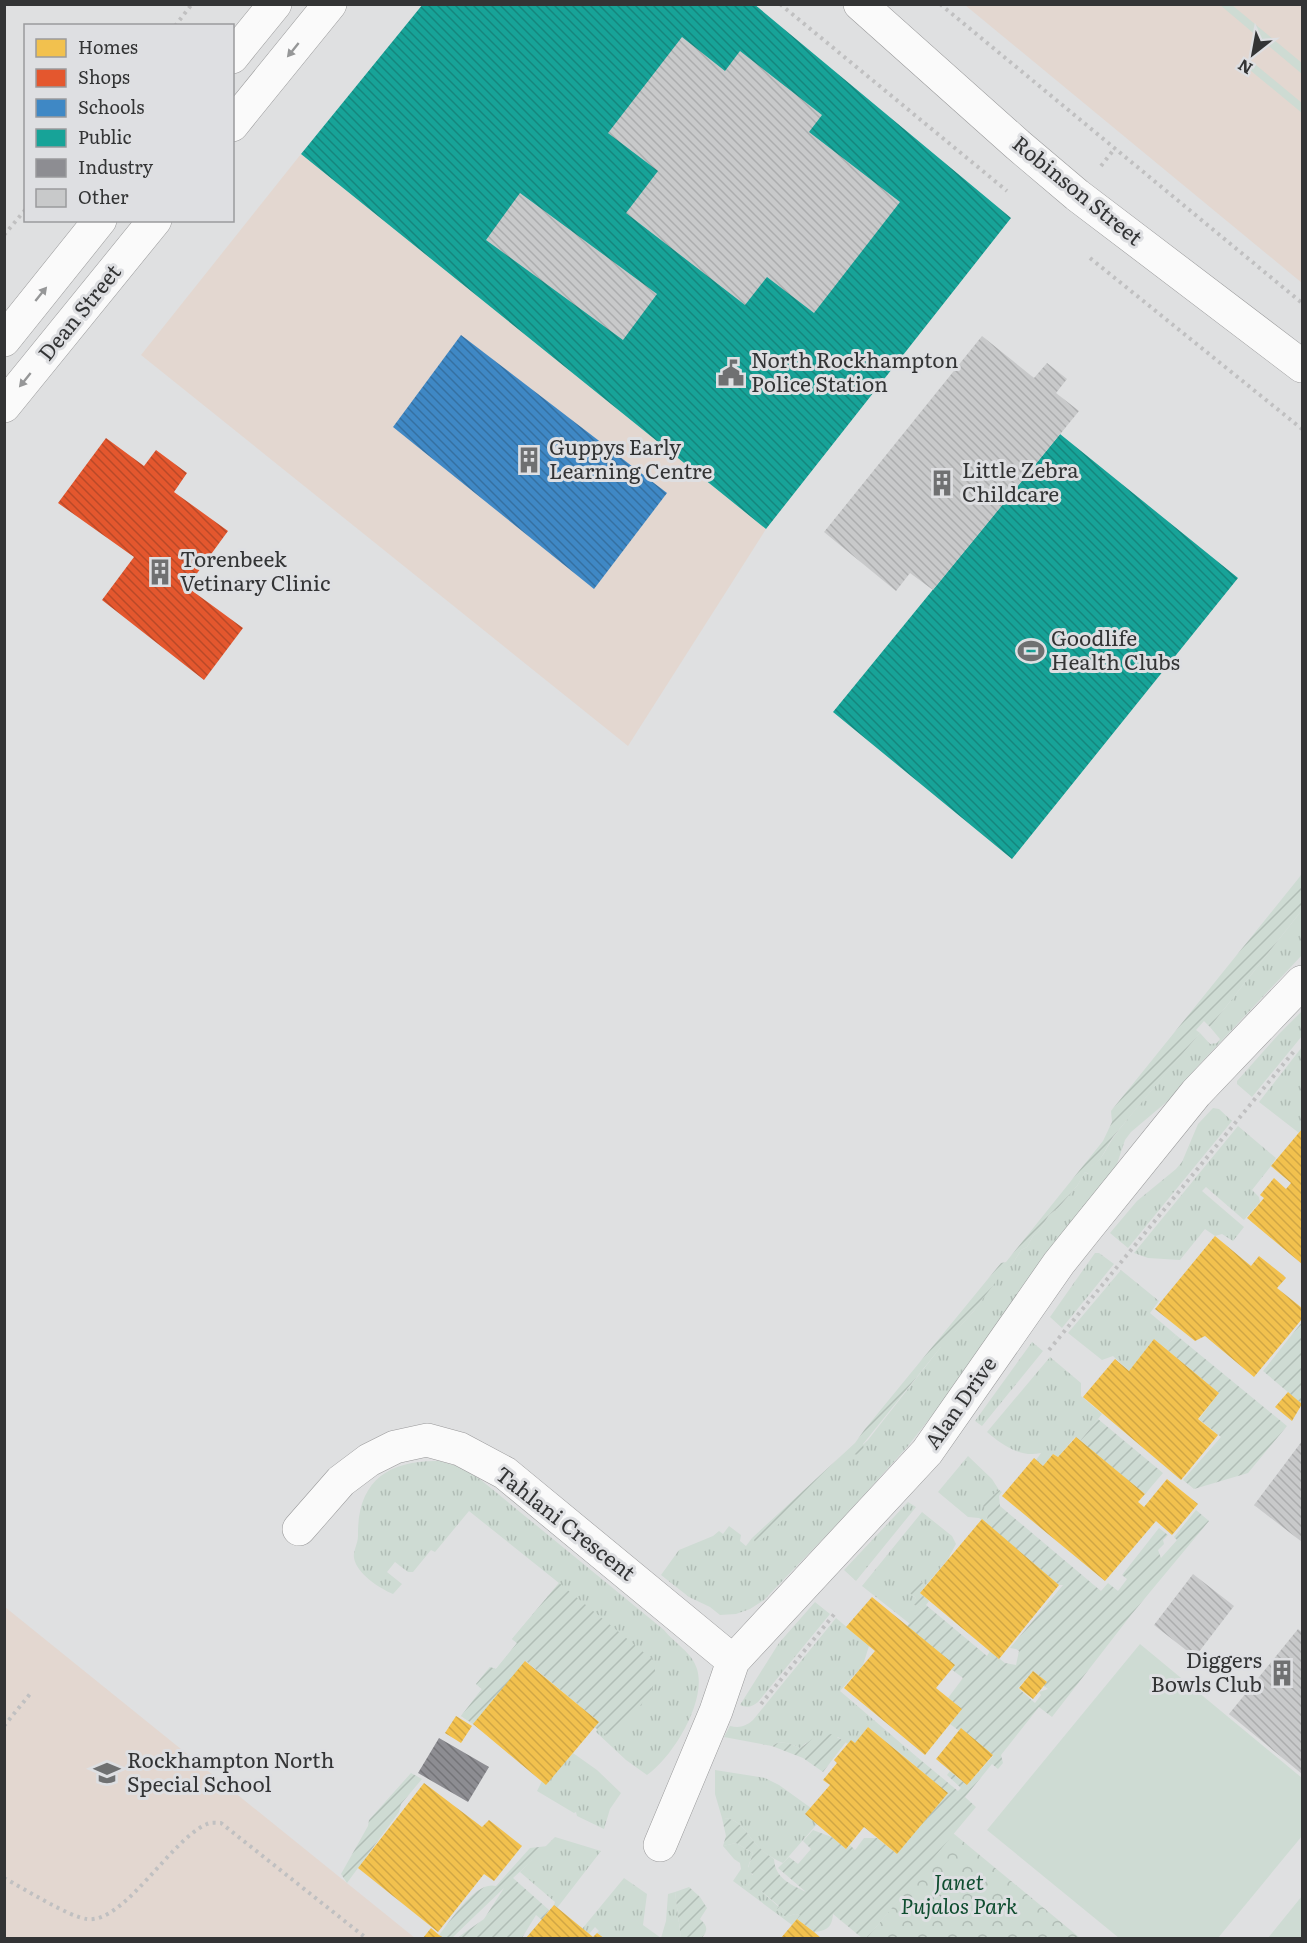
<svg xmlns="http://www.w3.org/2000/svg" width="1307" height="1943" viewBox="0 0 1307 1943" font-family="Literata,serif">
  <style>
    .education { fill: #e3d7d0 }
    .grass { fill: url(#grass-tufts) }
    .park { fill: url(#park-crowns) }
    .garden { fill: url(#garden-furrows); fill-rule: evenodd }
    .pitch { fill: #cedbd3 }
    .homes { fill: url(#homes-back-hatch) }
    .shops { fill: url(#shops-back-hatch) }
    .schools { fill: url(#schools-back-hatch) }
    .public { fill: url(#public-back-hatch) }
    .industry { fill: url(#industry-back-hatch) }
    .building { fill: url(#building-back-hatch) }
    .lines { fill: none; stroke-linecap: round; stroke-linejoin: round }
    .minor-casing { stroke: #99999a; stroke-width: 34 }
    .secondary-casing { stroke: #99999a; stroke-width: 34 }
    .path { stroke: #c0c0c1; stroke-width: 4; stroke-dasharray: 3 4.5; stroke-linecap: butt }
    .minor { stroke: #fafafa; stroke-width: 33 }
    .secondary { stroke: #fafafa; stroke-width: 33 }
    .oneway { fill: #969798 }
    .labels { text-anchor: middle; stroke-width: 6; stroke-linejoin: round; paint-order: stroke }
    .street-label { font-size: 21px; fill: #333435; stroke: #dedfe2 }
    .poi-label { font-size: 21px; fill: #333435; stroke: #dedfe2; text-anchor: start }
    .park-label { font-size: 21px; font-style: italic; fill: #0f4d30; stroke: #dedfe2 }
  </style>
  <defs>
    <pattern id="grass-tufts" width="24" height="20" patternUnits="userSpaceOnUse" patternTransform="scale(1.5)"><rect width="24" height="20" fill="#cedbd3"/><path d="M3 7l-1-3M5 7V3M7 7l1-3M15 17l-1-3M17 17v-4M19 17l1-3" fill="none" stroke="#b1bdb6"/></pattern>
    <pattern id="park-crowns" width="20" height="18" patternUnits="userSpaceOnUse" patternTransform="scale(1.5)"><rect width="20" height="18" fill="#cedbd3"/><path d="M2 6a3 3 0 1 1 6 0M12 15a3 3 0 1 1 6 0" fill="none" stroke="#b1bdb6"/></pattern>
    <pattern id="garden-furrows" width="10" height="10" patternUnits="userSpaceOnUse" patternTransform="scale(1.5)"><rect width="10" height="10" fill="#cedbd3"/><path d="M-1 1l2-2M0 10L10 0M9 11l2-2" fill="none" stroke="#b1bdb6"/></pattern>
    <pattern id="homes-back-hatch" width="6" height="6" patternUnits="userSpaceOnUse" patternTransform="scale(1.5)"><rect width="6" height="6" fill="#f2c14e"/><path d="M-1 5l2 2M0 0l6 6M5-1l2 2" fill="none" stroke="#d0a645"/></pattern>
    <pattern id="shops-back-hatch" width="6" height="6" patternUnits="userSpaceOnUse" patternTransform="scale(1.5)"><rect width="6" height="6" fill="#e4572e"/><path d="M-1 5l2 2M0 0l6 6M5-1l2 2" fill="none" stroke="#b94928"/></pattern>
    <pattern id="schools-back-hatch" width="6" height="6" patternUnits="userSpaceOnUse" patternTransform="scale(1.5)"><rect width="6" height="6" fill="#3f88c5"/><path d="M-1 5l2 2M0 0l6 6M5-1l2 2" fill="none" stroke="#3570a1"/></pattern>
    <pattern id="public-back-hatch" width="6" height="6" patternUnits="userSpaceOnUse" patternTransform="scale(1.5)"><rect width="6" height="6" fill="#17a398"/><path d="M-1 5l2 2M0 0l6 6M5-1l2 2" fill="none" stroke="#15867d"/></pattern>
    <pattern id="industry-back-hatch" width="6" height="6" patternUnits="userSpaceOnUse" patternTransform="scale(1.5)"><rect width="6" height="6" fill="#8d8d92"/><path d="M-1 5l2 2M0 0l6 6M5-1l2 2" fill="none" stroke="#747478"/></pattern>
    <pattern id="building-back-hatch" width="6" height="6" patternUnits="userSpaceOnUse" patternTransform="scale(1.5)"><rect width="6" height="6" fill="#c8c9ca"/><path d="M-1 5l2 2M0 0l6 6M5-1l2 2" fill="none" stroke="#acadae"/></pattern>
  </defs>
  <rect width="100%" height="100%" fill="#dfe0e1"/>
  <path class="education" d="M 965,5 L 1302,5 L 1302,283 L 1125,137 Z
    M 301,154 L 766,529 L 628,746 L 141,355 Z
    M 5,1607 L 415,1938 L 5,1938 Z"/>
  <path class="grass" d="M 1302,910 L 1302,955 L 1197,1067 L 1170,1099 L 1131,1132 L 1125,1140 L 1116,1167 L 955,1386 L 908,1446 L 844,1517 L 764,1600 L 750,1609 L 736,1614 L 720,1615 L 710,1607 L 689,1597 L 661,1575 L 679,1550 L 713,1536 L 719,1531 L 723,1534 L 729,1526 L 741,1535 L 740,1541 L 746,1546 L 752,1538 L 757,1543 L 868,1440 L 940,1348 L 973,1312 L 1003,1271 L 1013,1263 L 1021,1250 L 1027,1247 L 1033,1236 L 1039,1231 L 1049,1215 L 1058,1208 L 1077,1186 L 1085,1172 L 1088,1174 L 1090,1166 C 1102,1162 1106,1148 1113,1138 C 1140,1102 1171,1068 1200,1033 L 1210,1044 L 1217,1043 L 1220,1039 L 1210,1027 Z
    M 1302,1011 L 1302,1036 L 1252,1097 L 1237,1084 L 1237,1081 L 1279,1034 Z
    M 1302,1047 L 1302,1129 L 1299,1133 L 1259,1102 Z
    M 1213,1108 L 1219,1109 L 1232,1121 L 1128,1248 L 1110,1233 L 1137,1201 L 1176,1169 L 1182,1162 L 1198,1124 Z
    M 1238,1126 L 1276,1158 L 1271,1166 L 1252,1190 L 1259,1197 L 1260,1202 L 1244,1220 L 1206,1187 L 1202,1191 L 1244,1227 L 1233,1241 L 1222,1234 L 1215,1236 L 1205,1229 L 1180,1260 L 1148,1258 L 1134,1253 Z
    M 1095,1253 L 1099,1253 L 1114,1264 L 1062,1328 L 1050,1317 Z
    M 1121,1270 L 1159,1301 L 1150,1313 L 1176,1335 L 1165,1348 L 1154,1339 L 1129,1371 L 1113,1356 L 1102,1360 L 1068,1333 Z
    M 1032,1342 L 1043,1351 L 982,1426 L 975,1421 Z
    M 1050,1357 L 1081,1383 L 1081,1396 L 1102,1414 L 1080,1441 L 1075,1437 L 1058,1457 L 1053,1454 L 1043,1466 L 1036,1460 L 1041,1453 C 1021,1458 1002,1445 987,1432 Z
    M 968,1456 L 992,1479 L 999,1490 L 985,1502 L 983,1506 L 989,1510 L 990,1515 L 986,1522 L 979,1518 L 968,1517 L 938,1492 Z
    M 439,1461 L 460,1467 L 481,1480 L 664,1630 C 675,1644 692,1652 697,1669 C 707,1701 673,1757 647,1775 L 626,1760 L 596,1732 L 597,1729 L 594,1727 L 598,1721 L 526,1661 L 473,1724 L 461,1716 L 482,1689 L 476,1684 L 490,1667 L 496,1669 L 517,1643 L 512,1639 L 559,1583 L 469,1511 L 435,1552 L 431,1550 L 413,1572 L 408,1572 L 395,1562 L 387,1572 L 402,1584 L 393,1594 C 379,1588 357,1574 354,1558 C 353,1551 358,1543 358,1536 C 357,1481 388,1460 439,1461 Z
    M 908,1502 L 916,1507 L 856,1581 L 844,1570 Z
    M 922,1512 L 952,1536 L 956,1544 L 948,1559 L 926,1585 L 920,1581 L 913,1596 L 916,1598 L 912,1603 L 922,1609 L 910,1624 L 862,1586 Z
    M 815,1602 L 830,1614 L 758,1702 C 752,1707 747,1708 740,1705 L 779,1643 Z
    M 836,1618 L 869,1646 L 863,1665 L 840,1691 L 917,1757 L 912,1763 L 868,1727 L 855,1743 L 848,1744 L 838,1737 L 806,1743 L 800,1748 C 790,1744 781,1739 772,1746 L 724,1737 L 730,1726 C 739,1728 745,1727 753,1720 Z
    M 573,1753 L 597,1770 L 621,1793 L 610,1809 L 604,1829 L 577,1816 L 576,1812 L 574,1813 L 537,1791 L 542,1781 L 546,1784 Z
    M 715,1770 L 765,1778 L 779,1785 L 811,1808 L 805,1814 L 817,1824 L 783,1863 C 773,1859 762,1852 755,1843 C 747,1833 738,1817 722,1818 L 715,1794 Z
    M 555,1837 L 601,1851 L 557,1908 L 554,1905 L 555,1902 L 520,1872 Z
    M 736,1843 L 753,1853 L 748,1867 L 761,1891 L 789,1916 L 795,1914 L 801,1915 L 792,1925 L 733,1881 L 741,1869 L 740,1863 L 734,1859 L 723,1846 Z
    M 624,1878 L 647,1894 L 643,1925 L 661,1938 L 666,1921 L 668,1894 L 675,1892 L 681,1938 L 604,1938 L 597,1933 L 599,1931 L 595,1927 L 589,1934 L 582,1929 Z"/>
  <path class="park" d="M 953,1833 L 1080,1938 L 867,1938 Z"/>
  <path class="garden" d="M 1302,874 L 1302,910 L 1210,1027 L 1204,1021 L 1196,1030 L 1200,1033 C 1171,1068 1141,1102 1113,1137 C 1106,1147 1102,1162 1091,1166 L 1093,1168 L 1089,1174 L 1085,1172 L 1077,1186 L 1058,1208 L 1049,1215 L 1039,1231 L 1033,1236 L 1027,1247 L 1021,1250 L 1013,1263 L 1003,1272 L 973,1312 L 955,1332 L 952,1340 L 940,1348 L 863,1444 L 864,1450 L 861,1456 L 854,1454 L 757,1544 L 752,1538 L 855,1443 L 865,1429 L 1001,1263 L 1006,1262 L 1103,1141 L 1112,1122 L 1111,1111 Z
    M 1302,1322 L 1302,1404 L 1263,1371 Z
    M 1176,1335 L 1287,1426 L 1248,1473 L 1194,1489 L 1183,1480 L 1221,1437 L 1199,1419 L 1219,1393 L 1165,1348 Z
    M 1098,1419 L 1163,1473 L 1145,1494 L 1080,1441 Z
    M 999,1490 L 1002,1492 L 999,1496 L 1000,1506 L 1101,1591 L 1108,1583 L 1118,1591 L 1127,1579 L 1122,1575 L 1159,1528 L 1168,1535 L 1163,1540 L 1164,1544 L 1158,1550 L 1161,1558 L 1177,1540 L 1174,1537 L 1196,1510 L 1209,1521 L 1131,1615 L 1052,1717 L 1039,1707 L 1001,1755 L 1003,1763 L 998,1769 L 992,1764 L 965,1797 L 976,1807 L 867,1938 L 862,1938 L 833,1914 C 832,1927 827,1931 814,1932 L 797,1919 L 800,1915 L 795,1914 L 786,1917 L 777,1909 L 779,1906 L 761,1891 L 758,1893 L 749,1889 L 745,1885 L 753,1874 L 747,1871 L 753,1853 L 736,1843 L 723,1846 L 726,1836 L 722,1818 C 738,1817 747,1833 755,1843 C 760,1849 768,1855 774,1859 C 775,1878 790,1884 806,1892 L 778,1868 L 789,1857 L 798,1864 L 811,1849 L 803,1841 L 813,1830 L 834,1838 L 846,1849 L 850,1845 L 855,1850 L 864,1838 L 877,1838 L 897,1854 L 947,1793 L 912,1763 L 917,1757 L 958,1791 L 961,1788 L 947,1775 L 950,1771 L 967,1785 L 993,1756 L 950,1724 L 962,1709 L 948,1698 L 963,1678 L 951,1669 L 907,1626 L 922,1609 L 911,1603 L 916,1598 L 910,1593 L 907,1585 L 912,1580 L 917,1579 L 926,1585 L 920,1593 L 929,1601 L 926,1605 L 987,1656 L 990,1651 L 1005,1663 L 1016,1665 L 1019,1651 L 1016,1649 L 1010,1648 L 1063,1585 L 1059,1585 L 986,1523 L 989,1511 L 983,1506 L 984,1502 ZM 1033,1671 L 1047,1682 L 1044,1686 L 1048,1689 L 1039,1692 L 1041,1695 L 1035,1703 L 1018,1688 Z
    M 559,1583 L 653,1660 L 656,1675 L 651,1693 L 612,1738 L 594,1727 L 598,1721 L 526,1661 L 473,1724 L 461,1716 L 482,1689 L 476,1684 L 490,1667 L 496,1669 L 517,1643 L 512,1639 Z
    M 831,1734 L 846,1742 L 823,1772 L 803,1758 L 772,1746 C 781,1739 790,1744 800,1748 L 814,1738 Z
    M 411,1773 L 422,1779 L 401,1804 L 399,1812 L 347,1883 L 341,1874 L 368,1826 L 369,1820 Z
    M 548,1846 L 513,1878 L 549,1910 L 542,1920 L 536,1915 L 522,1938 L 457,1938 L 484,1919 L 504,1888 L 452,1938 L 444,1938 L 439,1935 C 451,1920 476,1880 496,1886 L 530,1848 Z
    M 689,1887 L 700,1897 L 707,1908 L 700,1919 C 708,1926 708,1930 702,1938 L 681,1938 L 675,1892 Z"/>
  <path class="pitch" d="M 1220,5 L 1232,5 L 1302,63 L 1302,74 Z
    M 1250,60 L 1302,103 L 1302,113 L 1245,66 Z
    M 1140,1644 L 1302,1778 L 1302,1836 L 1218,1938 L 1119,1938 L 987,1830 Z
    M 1302,1896 L 1302,1938 L 1268,1938 Z"/>
  <path class="homes" d="M 1302,1129 L 1302,1264 L 1247,1218 L 1264,1198 L 1260,1195 L 1274,1178 L 1286,1189 L 1291,1183 L 1271,1166 Z
    M 1215,1236 L 1251,1266 L 1259,1256 L 1283,1275 L 1286,1278 L 1277,1288 L 1302,1308 L 1302,1319 L 1254,1377 L 1205,1336 L 1195,1341 L 1155,1309 Z
    M 1154,1339 L 1219,1393 L 1198,1419 L 1218,1435 L 1181,1480 L 1083,1397 L 1115,1359 L 1129,1371 Z
    M 1288,1392 L 1302,1404 L 1292,1421 L 1275,1407 Z
    M 1076,1437 L 1145,1494 L 1138,1502 L 1144,1507 L 1167,1479 L 1198,1504 L 1172,1535 L 1156,1521 L 1105,1581 L 1002,1496 L 1034,1458 L 1043,1466 L 1053,1454 L 1058,1457 Z
    M 982,1519 L 1059,1585 L 999,1659 L 920,1593 Z
    M 872,1597 L 955,1665 L 936,1688 L 962,1709 L 925,1755 L 844,1688 L 875,1651 L 846,1627 Z
    M 525,1661 L 599,1722 L 546,1785 L 473,1724 Z
    M 1033,1671 L 1047,1682 L 1033,1699 L 1019,1688 Z
    M 456,1716 L 472,1726 L 461,1743 L 445,1733 Z
    M 868,1727 L 948,1793 L 897,1854 L 864,1827 L 846,1849 L 805,1814 L 830,1785 L 823,1780 L 837,1763 L 834,1760 L 851,1740 L 855,1743 Z
    M 961,1728 L 993,1755 L 967,1785 L 936,1759 Z
    M 424,1783 L 482,1827 L 489,1820 L 522,1846 L 494,1881 L 484,1874 L 438,1932 L 358,1868 Z
    M 554,1905 L 593,1937 L 597,1933 L 604,1938 L 526,1938 Z
    M 797,1919 L 814,1932 L 821,1938 L 781,1938 Z
    M 431,1928 L 439,1935 L 444,1938 L 423,1938 Z"/>
  <path class="shops" d="M 106,438 L 144,466 L 156,450 L 187,473 L 174,492 L 228,531 L 187,587 L 243,628 L 204,680 L 102,600 L 134,557 L 58,503 Z"/>
  <path class="schools" d="M 461,335 L 667,493 L 594,589 L 393,427 Z"/>
  <path class="public" d="M 423,4 L 754,4 L 1011,218 L 766,529 L 301,154 Z
    M 1060,434 L 1238,578 L 1012,859 L 833,712 Z"/>
  <path class="industry" d="M 439,1738 L 489,1767 L 468,1802 L 418,1773 Z"/>
  <path class="building" d="M 682,37 L 725,71 L 740,51 L 822,115 L 809,132 L 900,202 L 814,313 L 767,277 L 745,305 L 626,213 L 658,171 L 608,133 Z
    M 520,193 L 657,294 L 623,340 L 486,240 Z
    M 982,336 L 1034,378 L 1047,363 L 1067,379 L 1056,393 L 1079,411 L 933,590 L 910,573 L 896,591 L 824,532 Z
    M 1302,1441 L 1302,1542 L 1254,1505 Z
    M 1193,1574 L 1234,1606 L 1195,1657 L 1154,1625 Z
    M 1298,1629 L 1302,1632 L 1302,1774 L 1229,1714 Z"/>
  <g class="lines">
    <g class="minor-casing">
      <path id="minor" d="M 860,4 L 1018,145 L 1077,195 L 1302,366
        M 299,1529 L 341,1481 L 369,1460 L 395,1447 L 427,1440 L 460,1449 L 505,1473 L 733,1661
        M 660,1845 L 716,1711 L 733,1661 L 927,1452 L 1059,1263 L 1087,1228 L 1196,1093 L 1302,982"/>
    </g>
    <g class="secondary-casing">
      <path id="secondary" d="M 232,57 L 275,4
        M 232,125 L 330,4
        M 4,340 L 100,220
        M 4,406 L 155,220"/>
    </g>
    <path class="path" d="M 780,4 L 1007,191
      M 940,4 L 1302,303
      M 175,26 L 192,4
      M 1101,166 L 1115,148
      M 4,235 L 26,209
      M 1090,258 L 1302,429
      M 1049,1350 L 1295,1050
      M 761,1704 L 836,1612
      M 4,1726 L 30,1694
      M 4,1878 C 23,1888 69,1917 87,1919 C 124,1924 171,1839 207,1824 C 211,1822 216,1823 221,1823 L 366,1938"/>
    <use href="#minor" class="minor"/>
    <use href="#secondary" class="secondary"/>
  </g>
  <defs><path id="oneway-solid" d="M-6-.8H1V-3.2L6.5 0L1 3.2V.8H-6Z" transform="scale(1.5)"/></defs>
  <g class="oneway">
    <use href="#oneway-solid" transform="translate(293 50) rotate(129)"/>
    <use href="#oneway-solid" transform="translate(41 294) rotate(-51)"/>
    <use href="#oneway-solid" transform="translate(25 380) rotate(129)"/>
  </g>
  <defs>
    <g id="civic-bare" transform="scale(2.07)"><path d="M-.6-6.5H3V-4.5H.6V-3L4-1V1h2V6H-6V1h2V-1L-.6-3ZM-1.2 2.5V6h2.4V2.5Z" fill="#6f7071" stroke="#dedfe2" stroke-width="2.5" paint-order="stroke"/></g>
    <g id="building-bare" transform="scale(2.07)"><path d="M-4-6H4V6H1V3H-1V6H-4ZM-2.5-4.3h1.7v1.8h-1.7ZM.8-4.3h1.7v1.8H.8ZM-2.5-1h1.7V.8h-1.7ZM.8-1h1.7V.8H.8Z" fill="#6f7071" stroke="#dedfe2" stroke-width="2.5" paint-order="stroke"/></g>
    <g id="stadium-bare" transform="scale(2.07)"><path d="M0-5a6.5 5 0 1 0 0 10a6.5 5 0 1 0 0-10ZM-3.5-1.8h7v3.6h-7Z" fill="#6f7071" stroke="#dedfe2" stroke-width="2.5" paint-order="stroke"/></g>
    <g id="school-bare" transform="scale(2.07)"><path d="M0-5L7-2L0 1L-7-2ZM-4 1L0 2.5L4 1V4Q0 6-4 4Z" fill="#6f7071" stroke="#dedfe2" stroke-width="2.5" paint-order="stroke"/></g>
  </defs>
  <g fill-rule="evenodd">
    <use href="#civic-bare" x="731" y="373"/>
    <use href="#building-bare" x="529" y="460"/>
    <use href="#building-bare" x="942" y="483"/>
    <use href="#building-bare" x="160" y="572"/>
    <use href="#stadium-bare" x="1031" y="651"/>
    <use href="#building-bare" x="1282" y="1673"/>
    <use href="#school-bare" x="107" y="1773"/>
  </g>
  <g class="labels">
    <g class="street-label">
      <text transform="translate(1077 191) rotate(39)" y="7">Robinson Street</text>
      <text transform="translate(80 313) rotate(-51)" y="7">Dean Street</text>
      <text transform="translate(961 1403) rotate(-55)" y="7">Alan Drive</text>
      <text transform="translate(565 1524) rotate(38)" y="7">Tahlani Crescent</text>
    </g>
    <g class="poi-label">
      <text x="751" y="368">North Rockhampton<tspan x="751" dy="24">Police Station</tspan></text>
      <text x="549" y="455">Guppys Early<tspan x="549" dy="24">Learning Centre</tspan></text>
      <text x="962" y="478">Little Zebra<tspan x="962" dy="24">Childcare</tspan></text>
      <text x="180" y="567">Torenbeek<tspan x="180" dy="24">Vetinary Clinic</tspan></text>
      <text x="1051" y="646">Goodlife<tspan x="1051" dy="24">Health Clubs</tspan></text>
      <text x="1262" y="1668" text-anchor="end">Diggers<tspan x="1262" dy="24">Bowls Club</tspan></text>
      <text x="127" y="1768">Rockhampton North<tspan x="127" dy="24">Special School</tspan></text>
    </g>
    <g class="park-label">
      <text x="959" y="1890">Janet<tspan x="959" dy="24">Pujalos Park</tspan></text>
    </g>
  </g>
  <rect width="1307" height="1943" fill="none" stroke="#333435" stroke-width="12"/>
  <rect x="24" y="24" width="210" height="198" fill="#dedfe2" stroke="#9a9b9d" stroke-width="1.5"/>
  <rect x="36" y="39" width="30" height="18" fill="#f2c14e" stroke="#9a9b9d" stroke-width="1.5"/>
  <text x="78" y="54" font-size="18" fill="#333435">Homes</text>
  <rect x="36" y="69" width="30" height="18" fill="#e4572e" stroke="#9a9b9d" stroke-width="1.5"/>
  <text x="78" y="84" font-size="18" fill="#333435">Shops</text>
  <rect x="36" y="99" width="30" height="18" fill="#3f88c5" stroke="#9a9b9d" stroke-width="1.5"/>
  <text x="78" y="114" font-size="18" fill="#333435">Schools</text>
  <rect x="36" y="129" width="30" height="18" fill="#17a398" stroke="#9a9b9d" stroke-width="1.5"/>
  <text x="78" y="144" font-size="18" fill="#333435">Public</text>
  <rect x="36" y="159" width="30" height="18" fill="#8d8d92" stroke="#9a9b9d" stroke-width="1.5"/>
  <text x="78" y="174" font-size="18" fill="#333435">Industry</text>
  <rect x="36" y="189" width="30" height="18" fill="#c8c9ca" stroke="#9a9b9d" stroke-width="1.5"/>
  <text x="78" y="204" font-size="18" fill="#333435">Other</text>
  <g transform="translate(1253 54) rotate(211)" stroke="#dedfe2" stroke-width="4.5" paint-order="stroke">
  <path d="M0-4.5L10 22L0 15L-10 22Z" fill="#333435"/>
  <text y="-9" font-size="16" font-weight="bold" text-anchor="middle" fill="#333435">N</text>
  </g>
</svg>
